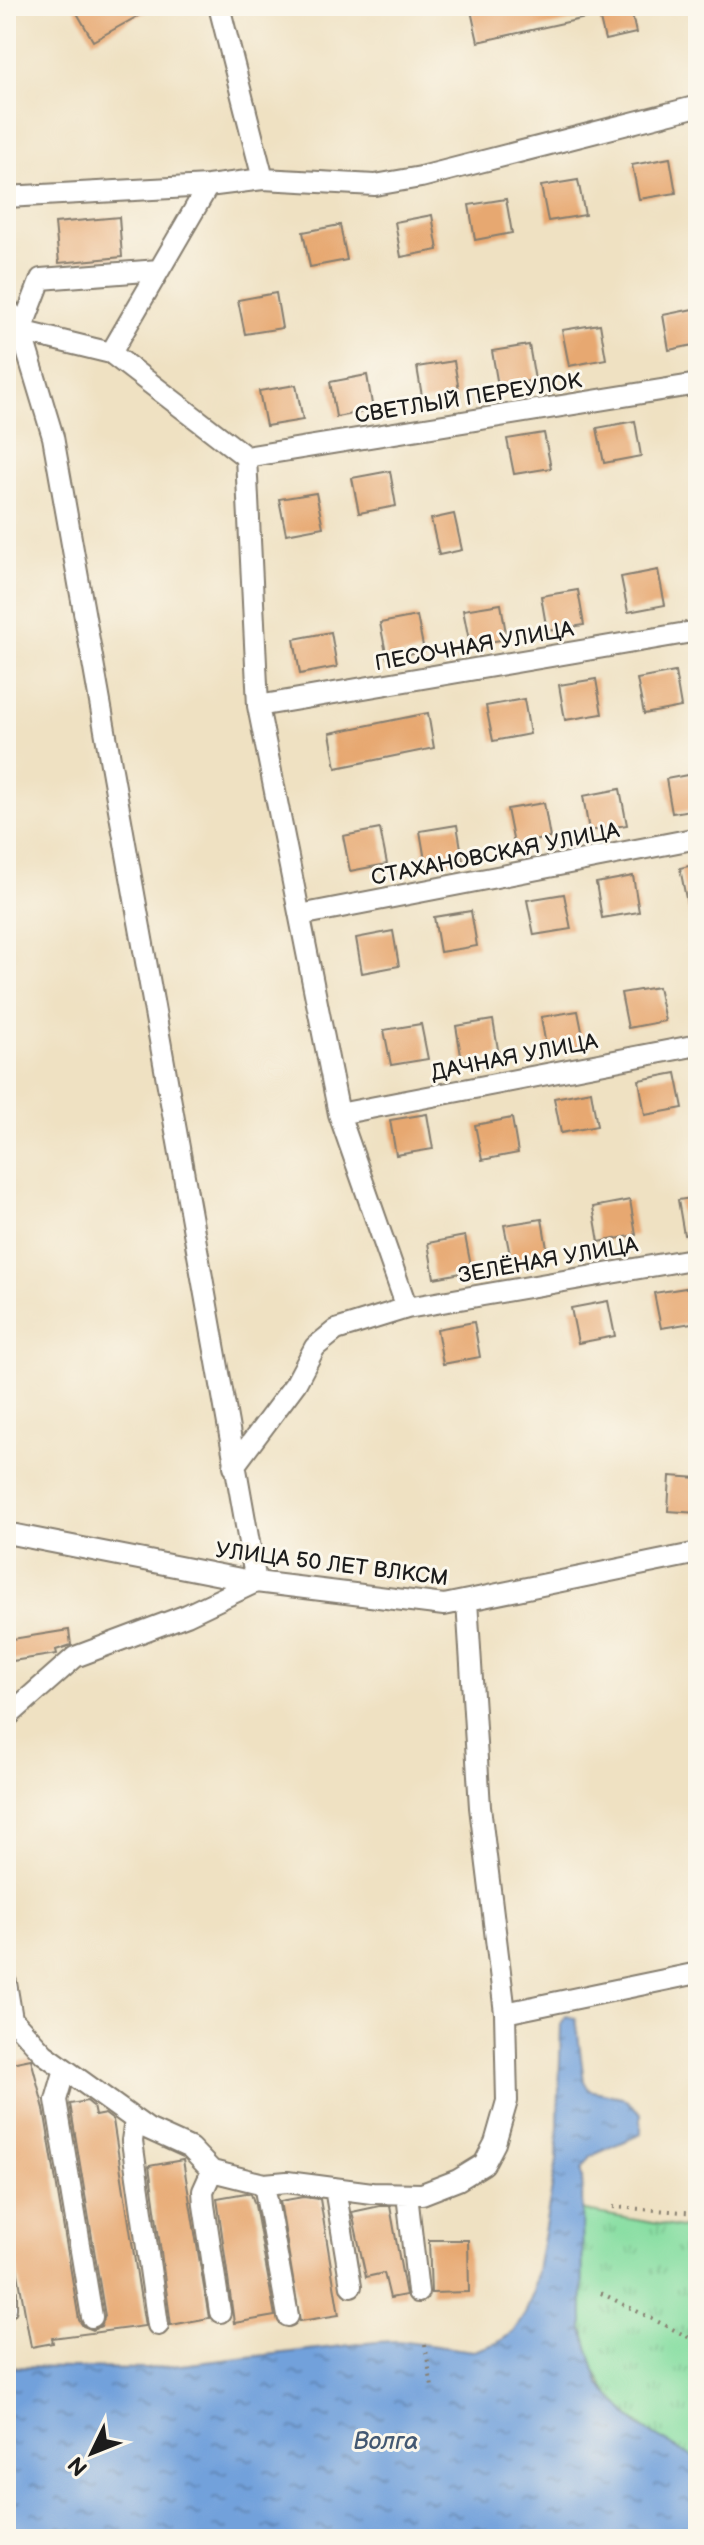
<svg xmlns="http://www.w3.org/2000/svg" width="704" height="2545" viewBox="0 0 704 2545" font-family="'Balsamiq Sans',sans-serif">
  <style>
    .grass { fill: url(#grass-tufts); stroke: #527d5f; stroke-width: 2 }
    .water { fill: url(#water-ripples); stroke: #475e7c; stroke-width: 2 }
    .building { fill: #e7a871 }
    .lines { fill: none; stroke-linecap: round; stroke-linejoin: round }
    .minor-casing { stroke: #867e6f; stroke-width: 24 }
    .path { stroke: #867e6f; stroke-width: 4; stroke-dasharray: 2 6; stroke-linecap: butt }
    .minor { stroke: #fff; stroke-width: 20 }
    .labels { text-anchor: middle; stroke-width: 6; stroke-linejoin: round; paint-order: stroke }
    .street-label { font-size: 22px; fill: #1c1c1c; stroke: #fbf7ec }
    .water-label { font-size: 24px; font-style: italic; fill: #435872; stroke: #fbf7ec }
  </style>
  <defs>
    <pattern id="grass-tufts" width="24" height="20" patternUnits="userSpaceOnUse" patternTransform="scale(2)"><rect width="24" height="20" fill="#87dea2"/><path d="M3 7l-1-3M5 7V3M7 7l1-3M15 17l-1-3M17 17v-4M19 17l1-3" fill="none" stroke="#74be8b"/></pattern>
    <pattern id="water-ripples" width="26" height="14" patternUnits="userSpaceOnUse" patternTransform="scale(2)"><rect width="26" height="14" fill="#72a1db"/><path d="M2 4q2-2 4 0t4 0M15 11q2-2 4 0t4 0" fill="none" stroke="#5d82b1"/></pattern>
  </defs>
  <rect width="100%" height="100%" fill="#fbf7ec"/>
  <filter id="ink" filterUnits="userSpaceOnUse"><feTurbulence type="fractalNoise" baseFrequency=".0125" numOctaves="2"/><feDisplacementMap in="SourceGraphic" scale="16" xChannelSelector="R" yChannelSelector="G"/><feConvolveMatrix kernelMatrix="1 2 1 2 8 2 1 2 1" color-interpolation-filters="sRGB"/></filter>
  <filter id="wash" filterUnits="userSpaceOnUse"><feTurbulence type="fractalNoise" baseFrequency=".006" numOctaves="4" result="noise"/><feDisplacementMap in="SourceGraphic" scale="32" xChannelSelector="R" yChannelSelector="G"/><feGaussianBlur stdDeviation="1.8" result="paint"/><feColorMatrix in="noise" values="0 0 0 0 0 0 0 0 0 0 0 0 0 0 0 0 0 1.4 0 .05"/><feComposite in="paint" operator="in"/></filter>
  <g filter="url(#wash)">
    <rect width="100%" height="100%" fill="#efe1c2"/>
    <path class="grass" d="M 580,2210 L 698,2231 L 698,2460 C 641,2432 591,2395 582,2328 C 578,2289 584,2249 580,2210 Z"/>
    <path class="water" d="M 566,2016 L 576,2018 L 584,2081 L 589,2090 L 622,2097 L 641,2113 L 641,2134 L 591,2156 L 582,2169 L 583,2329 L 599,2384 L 639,2426 L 698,2460 L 698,2539 L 6,2539 L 6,2367 L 146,2369 L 376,2342 L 398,2341 L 474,2351 L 497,2343 L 513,2332 L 525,2314 L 533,2293 L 557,2160 L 561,2024 Z"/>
    <g id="blocks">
      <path class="building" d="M 73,6 L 156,6 L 93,41 Z
        M 470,6 L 630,6 L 636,33 L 605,40 L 599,15 L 478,42 Z
        M 670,158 L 676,193 L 639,199 L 632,165 Z
        M 578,180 L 585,215 L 548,221 L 541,186 Z
        M 506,199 L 512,233 L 475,240 L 469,205 Z
        M 432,215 L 438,250 L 401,257 L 395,222 Z
        M 119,217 L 122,257 L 59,263 L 55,223 Z
        M 340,225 L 347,260 L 310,267 L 303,232 Z
        M 276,293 L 282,328 L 245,334 L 238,300 Z
        M 698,308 L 698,344 L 669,350 L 663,315 Z
        M 600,324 L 606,359 L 569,366 L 562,330 Z
        M 529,345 L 535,380 L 498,386 L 492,351 Z
        M 454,361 L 460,396 L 423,402 L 417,367 Z
        M 367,375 L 373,410 L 336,417 L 330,382 Z
        M 296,385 L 303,420 L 266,426 L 259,391 Z
        M 635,421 L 641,456 L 604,463 L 597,428 Z
        M 544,433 L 551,468 L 514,474 L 507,439 Z
        M 390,471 L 396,506 L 359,513 L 352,478 Z
        M 316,493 L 323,527 L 286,534 L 279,499 Z
        M 454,514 L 462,550 L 439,555 L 431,519 Z
        M 658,570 L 665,605 L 628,612 L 621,577 Z
        M 578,590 L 584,625 L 547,631 L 541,596 Z
        M 501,604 L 507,639 L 470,645 L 463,610 Z
        M 417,616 L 424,651 L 387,658 L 380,623 Z
        M 331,632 L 337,667 L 300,674 L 294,639 Z
        M 675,672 L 681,707 L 644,714 L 637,679 Z
        M 596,679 L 602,714 L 565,720 L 559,685 Z
        M 524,699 L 530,734 L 493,741 L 486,706 Z
        M 428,713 L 434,748 L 336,768 L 330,733 Z
        M 698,773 L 698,809 L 672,813 L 666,779 Z
        M 620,789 L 627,825 L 589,831 L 583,796 Z
        M 544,803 L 550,838 L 514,844 L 507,809 Z
        M 457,825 L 463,860 L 426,866 L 420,831 Z
        M 380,829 L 387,864 L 350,871 L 343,836 Z
        M 698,864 L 698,918 L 690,919 L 680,868 Z
        M 633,876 L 639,912 L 602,918 L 596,883 Z
        M 564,894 L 571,929 L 534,935 L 527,900 Z
        M 471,911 L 477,946 L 440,952 L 434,917 Z
        M 393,931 L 399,966 L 362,973 L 356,938 Z
        M 658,987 L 665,1021 L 628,1028 L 621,993 Z
        M 578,1011 L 585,1046 L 547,1052 L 541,1017 Z
        M 493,1020 L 499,1055 L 462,1061 L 456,1026 Z
        M 421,1024 L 428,1059 L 391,1065 L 384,1030 Z
        M 676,1073 L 683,1108 L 645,1115 L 639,1080 Z
        M 591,1091 L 597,1126 L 561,1133 L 554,1098 Z
        M 427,1114 L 433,1149 L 396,1155 L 390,1120 Z
        M 512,1118 L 518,1153 L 482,1160 L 475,1125 Z
        M 698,1197 L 698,1232 L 684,1235 L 678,1200 Z
        M 630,1200 L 636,1235 L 599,1242 L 593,1207 Z
        M 542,1219 L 548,1254 L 511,1260 L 504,1225 Z
        M 465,1236 L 472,1271 L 434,1278 L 428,1243 Z
        M 692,1287 L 698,1322 L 661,1328 L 654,1293 Z
        M 608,1301 L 615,1336 L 578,1343 L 571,1308 Z
        M 474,1322 L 480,1357 L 443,1364 L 437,1329 Z
        M 670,1476 L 698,1478 L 698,1513 L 668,1511 Z
        M 69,1630 L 71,1645 L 56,1650 L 57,1654 L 6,1662 L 6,1640 Z
        M 31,2059 L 44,2109 L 79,2320 L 83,2326 L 93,2330 L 101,2326 L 105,2316 L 70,2104 L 87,2101 L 93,2106 L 95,2116 L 105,2114 L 113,2120 L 145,2326 L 52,2338 L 53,2343 L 31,2347 L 6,2206 L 6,2064 Z
        M 183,2160 L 209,2318 L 171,2325 L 149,2166 Z
        M 246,2193 L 251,2194 L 255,2205 L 275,2316 L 234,2323 L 217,2198 Z
        M 303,2197 L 320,2199 L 339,2315 L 300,2321 L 280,2201 Z
        M 380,2206 L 390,2206 L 406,2295 L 390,2298 L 384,2273 L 366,2277 L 352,2212 Z
        M 429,2240 L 468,2240 L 469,2292 L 431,2293 Z"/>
    </g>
  </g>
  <g filter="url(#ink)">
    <use href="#blocks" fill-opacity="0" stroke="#867e6f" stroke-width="2"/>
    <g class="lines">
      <g class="minor-casing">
        <path id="minor" d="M 219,6 L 263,179 L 375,185 L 421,177 L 698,106
          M 6,197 L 208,186 L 263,179
          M 159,270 L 41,279 L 21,331 L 111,353 L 246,457 L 258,706 L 339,1114 L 407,1308 L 336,1330 L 315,1347 L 296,1383 L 234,1466
          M 6,305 L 21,331 L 53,437 L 256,1582
          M 111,353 L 208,186
          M 246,457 L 698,384
          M 258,706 L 698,631
          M 300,915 L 698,838
          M 339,1114 L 698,1045
          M 407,1308 L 698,1258
          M 6,1533 L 256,1582 L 444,1605 L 698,1553
          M 6,1718 L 75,1657 L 187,1615 L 256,1582
          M 6,1983 L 12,2019 L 44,2054 L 148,2129 L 190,2148 L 212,2171 L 264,2184 L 287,2182 L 372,2193 L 422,2194 L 458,2180 L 484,2164 L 495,2143 L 507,2101 L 505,2013 L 480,1807 L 467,1601
          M 505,2013 L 698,1973
          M 65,2069 L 56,2100 L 92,2317
          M 135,2120 L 132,2141 L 158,2325
          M 212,2171 L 203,2191 L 204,2205 L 220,2312
          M 264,2184 L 288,2316
          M 335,2188 L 351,2286
          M 407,2194 L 418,2292
          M 6,2293 L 6,2308"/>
      </g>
      <path class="path" d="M 613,2207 L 698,2213
        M 601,2293 L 698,2342
        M 425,2344 L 432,2387"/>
      <use href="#minor" class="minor"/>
    </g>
  </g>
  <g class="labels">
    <g class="street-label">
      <text transform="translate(468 397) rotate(-9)" y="8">СВЕТЛЫЙ ПЕРЕУЛОК</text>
      <text transform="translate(474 645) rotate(-10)" y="8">ПЕСОЧНАЯ УЛИЦА</text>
      <text transform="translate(495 853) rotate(-11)" y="8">СТАХАНОВСКАЯ УЛИЦА</text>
      <text transform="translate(514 1056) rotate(-11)" y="8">ДАЧНАЯ УЛИЦА</text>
      <text transform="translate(548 1259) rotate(-10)" y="8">ЗЕЛЁНАЯ УЛИЦА</text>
      <text transform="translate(332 1563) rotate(7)" y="8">УЛИЦА 50 ЛЕТ ВЛКСМ</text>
    </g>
    <g class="water-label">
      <text x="386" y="2449">Волга</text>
    </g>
  </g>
  <rect width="704" height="2545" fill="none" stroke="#fbf7ec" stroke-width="32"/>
  <g transform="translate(92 2453) rotate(227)" stroke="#fbf7ec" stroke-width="6" paint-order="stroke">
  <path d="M0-6L14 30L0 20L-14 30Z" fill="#1c1c1c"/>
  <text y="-12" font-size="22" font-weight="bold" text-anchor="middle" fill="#1c1c1c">N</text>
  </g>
</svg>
